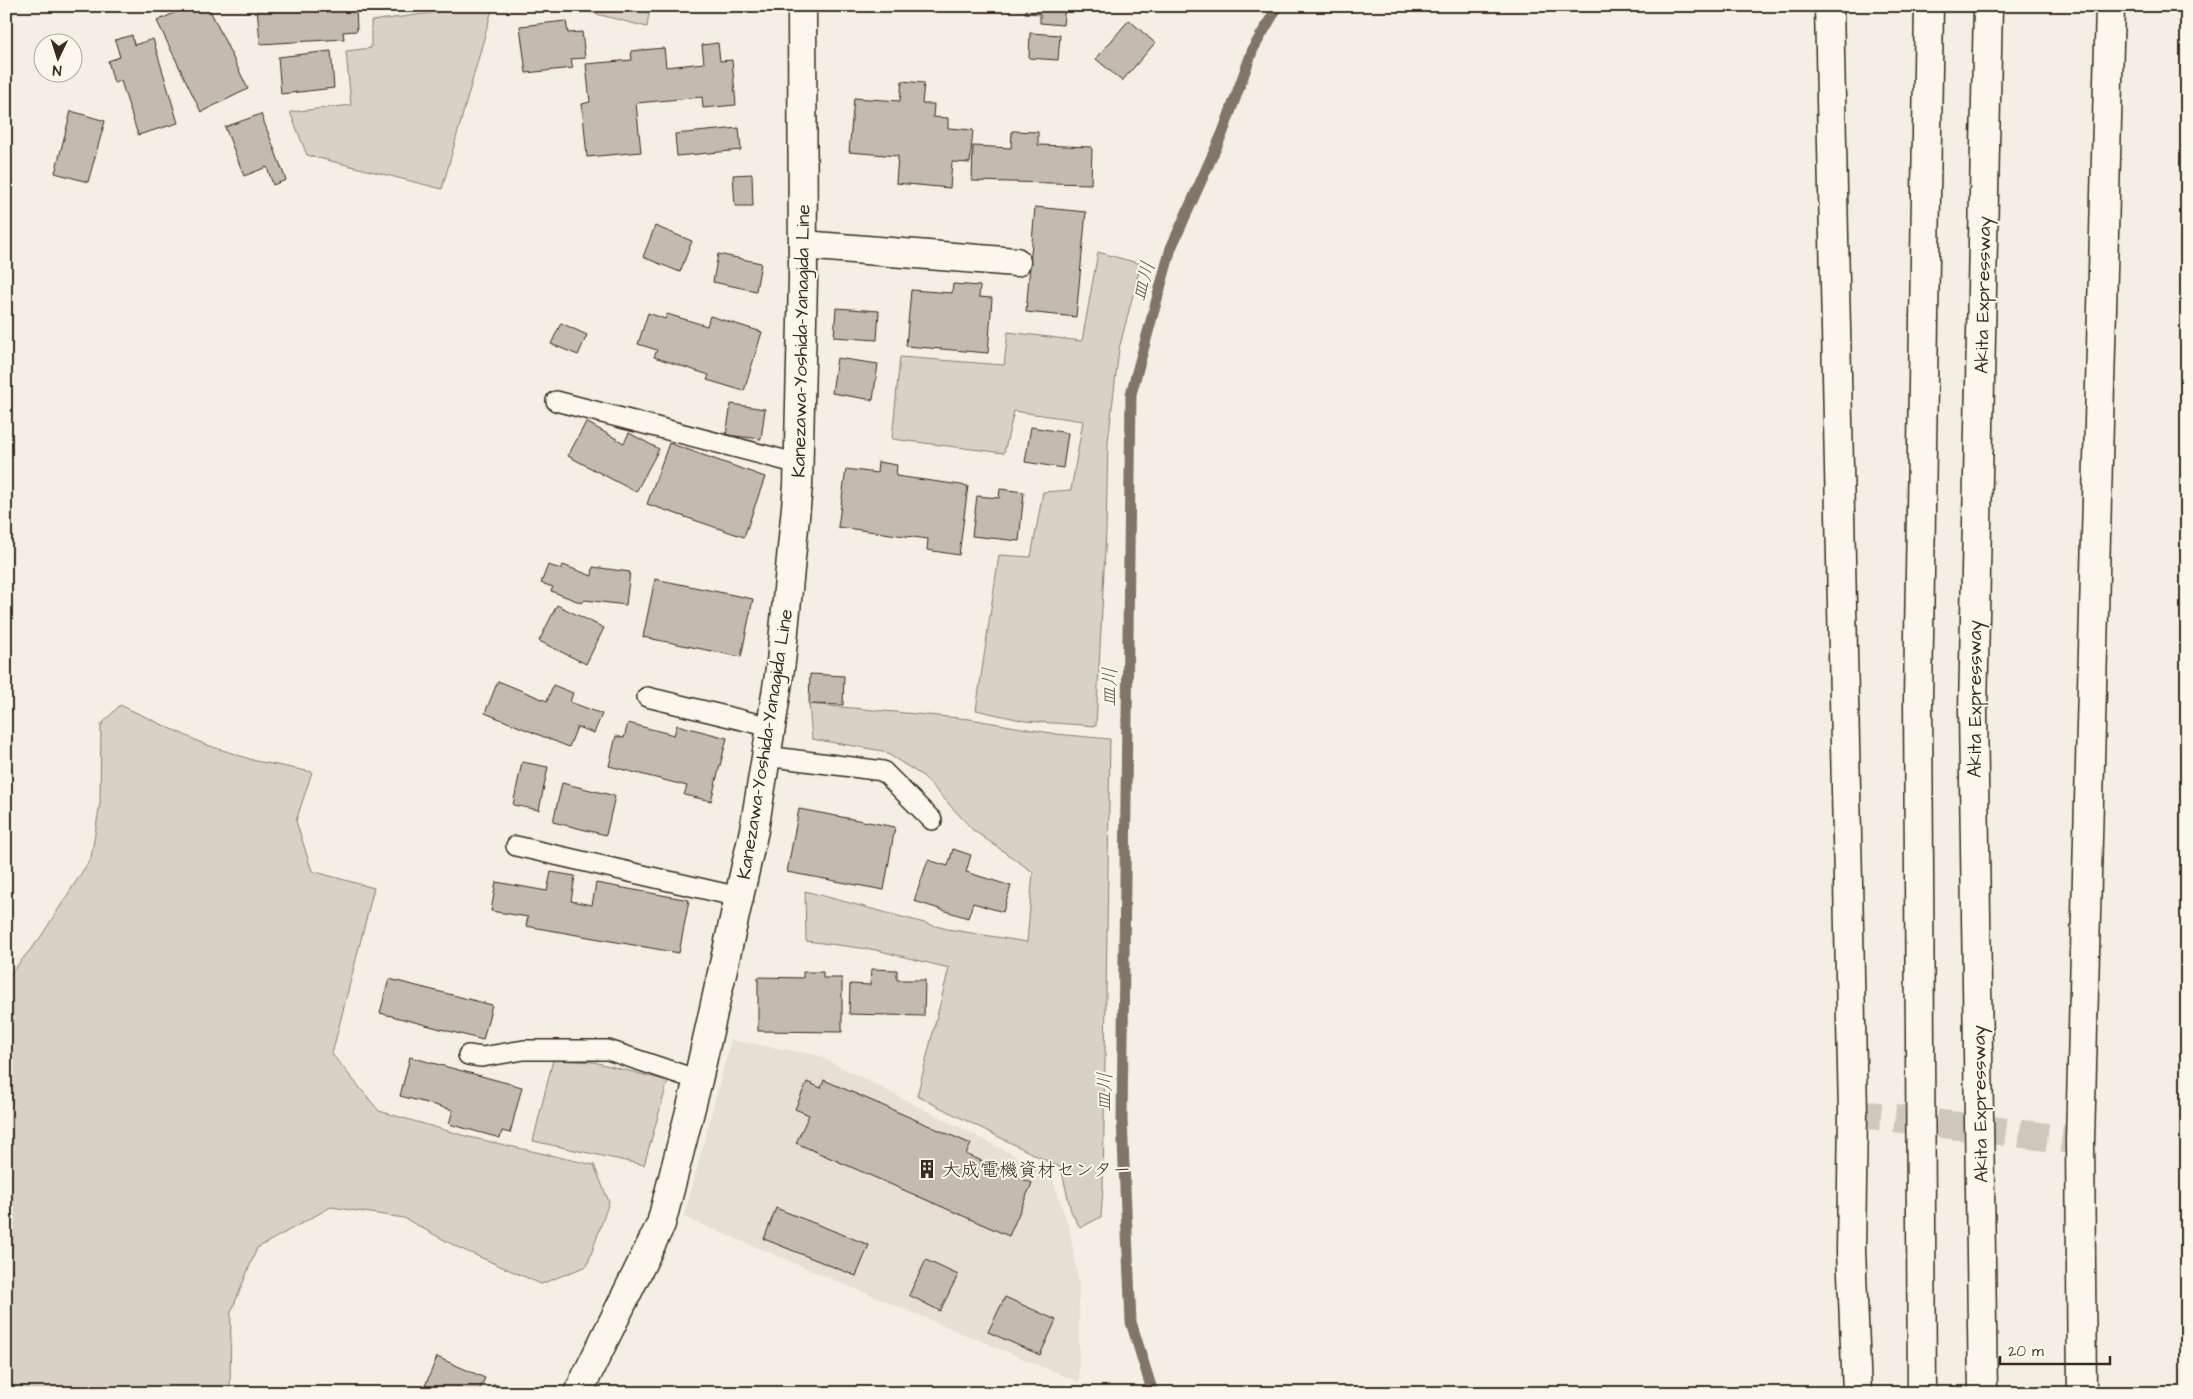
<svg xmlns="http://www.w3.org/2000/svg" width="2193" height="1399" viewBox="0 0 2193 1399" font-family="'Architects Daughter','Klee One',sans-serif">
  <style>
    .built { fill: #e5dfd4 }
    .green { fill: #d8d1c6; stroke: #8a7e72 }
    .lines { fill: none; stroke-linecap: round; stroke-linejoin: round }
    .stream { stroke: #817468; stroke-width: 11 }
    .building { fill: #c3bbb0; stroke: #3b2a1e }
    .minor-tunnel { stroke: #cec8bc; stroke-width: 28; stroke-dasharray: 28 14; stroke-linecap: butt }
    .service-casing { stroke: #3b2a1e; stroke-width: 22 }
    .minor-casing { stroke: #3b2a1e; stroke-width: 31 }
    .secondary-casing { stroke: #3b2a1e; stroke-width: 31 }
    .motorway-casing { stroke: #3b2a1e; stroke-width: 31 }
    .service { stroke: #fbf7ec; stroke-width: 19 }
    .minor { stroke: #fbf7ec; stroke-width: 28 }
    .secondary { stroke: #fbf7ec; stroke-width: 28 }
    .motorway { stroke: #fbf7ec; stroke-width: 28 }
    .labels { text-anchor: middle; stroke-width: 4; stroke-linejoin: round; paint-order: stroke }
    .street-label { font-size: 19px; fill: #3b2a1e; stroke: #fbf7ec }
    .poi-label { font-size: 19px; fill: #3b2a1e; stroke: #fbf7ec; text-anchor: start }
    .water-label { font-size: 20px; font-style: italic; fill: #645549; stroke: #fbf7ec }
  </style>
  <rect width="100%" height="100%" fill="#f3efe4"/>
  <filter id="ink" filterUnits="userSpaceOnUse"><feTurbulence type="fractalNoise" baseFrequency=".02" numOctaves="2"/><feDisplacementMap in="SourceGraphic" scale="10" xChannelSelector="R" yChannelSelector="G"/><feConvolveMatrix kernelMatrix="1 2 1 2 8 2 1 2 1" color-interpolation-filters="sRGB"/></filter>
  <g filter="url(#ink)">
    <path class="built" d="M 731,1040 L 817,1055 L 1051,1174 L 1070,1231 L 1079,1284 L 1079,1382 L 684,1217 Z"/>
    <path class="green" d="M 454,6 L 493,6 L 442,189 L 307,155 L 290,112 L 351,105 L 346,51 L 371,48 L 371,21 L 454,10 Z
      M 566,6 L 650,6 L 647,27 Z
      M 1098,252 L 1141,264 L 1119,349 L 1108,442 L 1106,531 L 1096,726 L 1025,721 L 976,710 L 999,555 L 1031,557 L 1043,492 L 1071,490 L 1083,421 L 1014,411 L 1004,453 L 892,439 L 900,357 L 1004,365 L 1008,332 L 1082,341 Z
      M 809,704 L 970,719 L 1056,734 L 1110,739 L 1103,1188 L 1101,1217 L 1080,1228 L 1071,1211 L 1061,1168 L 917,1096 L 949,968 L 876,950 L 806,941 L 805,891 L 947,929 L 1027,942 L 1033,872 L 973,830 L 923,776 L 883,751 L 812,739 Z
      M 120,705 L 204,744 L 256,761 L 312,772 L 296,821 L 312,871 L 374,888 L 332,1054 L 379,1111 L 469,1137 L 594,1165 L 609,1202 L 587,1266 L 541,1284 L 457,1247 L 404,1218 L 331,1207 L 257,1248 L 231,1312 L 230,1393 L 6,1393 L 6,979 L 40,938 L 91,858 L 100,803 L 101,725 Z
      M 553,1060 L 594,1062 L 668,1081 L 644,1165 L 533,1141 Z"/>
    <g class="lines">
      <path class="stream" d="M 1153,1393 L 1131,1322 L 1122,1120 L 1131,394 L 1171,248 L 1223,132 L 1253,49 L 1278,6"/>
    </g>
    <path class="building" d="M 189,6 L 208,6 L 248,89 L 201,112 L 157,21 Z
      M 257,6 L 356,6 L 357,31 L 343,32 L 344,39 L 260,44 Z
      M 1026,6 L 1065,6 L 1063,25 L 1040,23 L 1040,14 L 1025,13 Z
      M 1129,20 L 1155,43 L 1122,81 L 1096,59 Z
      M 566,21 L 568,33 L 582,32 L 585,58 L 571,59 L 573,68 L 526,73 L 520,26 Z
      M 1030,33 L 1060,35 L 1058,60 L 1029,58 Z
      M 132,35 L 134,45 L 153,39 L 178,123 L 138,135 L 121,81 L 114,83 L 108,61 L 120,57 L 115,40 Z
      M 718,43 L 720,61 L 732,60 L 736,105 L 703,108 L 702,97 L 636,103 L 641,152 L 587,157 L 582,104 L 590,102 L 586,64 L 632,60 L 631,51 L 664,48 L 666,67 L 704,63 L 702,45 Z
      M 331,51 L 334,88 L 281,94 L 278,57 Z
      M 902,81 L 924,83 L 922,104 L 934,104 L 933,117 L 948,118 L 948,128 L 973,130 L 970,163 L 952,162 L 950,188 L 896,183 L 898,156 L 849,152 L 854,98 L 900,101 Z
      M 71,111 L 105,121 L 88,182 L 55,173 Z
      M 261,114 L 286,180 L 273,185 L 267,167 L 244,176 L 225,127 Z
      M 739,128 L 741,150 L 677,156 L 675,134 Z
      M 1012,131 L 1038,132 L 1038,145 L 1092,147 L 1091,184 L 972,181 L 973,146 L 1011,148 Z
      M 752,174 L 753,206 L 735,206 L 733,175 Z
      M 1035,207 L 1086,212 L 1076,317 L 1026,312 Z
      M 655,226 L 692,241 L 680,272 L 643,257 Z
      M 718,254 L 761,263 L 756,291 L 713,282 Z
      M 953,284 L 980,286 L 979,297 L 992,298 L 988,353 L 906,346 L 911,290 L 952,293 Z
      M 836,308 L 879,311 L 877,340 L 834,337 Z
      M 648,313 L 665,319 L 667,314 L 707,326 L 710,316 L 762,332 L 744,391 L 707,380 L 709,375 L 654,357 L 657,350 L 638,344 Z
      M 561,323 L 587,335 L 578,355 L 551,344 Z
      M 837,358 L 878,364 L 873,400 L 832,393 Z
      M 731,404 L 765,409 L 761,439 L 726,435 Z
      M 586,422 L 624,443 L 629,433 L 659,449 L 636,492 L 568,456 Z
      M 1031,427 L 1068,433 L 1063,468 L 1025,462 Z
      M 669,443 L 765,477 L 744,537 L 647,504 Z
      M 878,462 L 897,465 L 896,476 L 968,486 L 959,555 L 927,550 L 928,539 L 838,527 L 846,469 L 877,473 Z
      M 1000,489 L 1024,492 L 1019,541 L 972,536 L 977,496 L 999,498 Z
      M 548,565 L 561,569 L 563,565 L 592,576 L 593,567 L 630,572 L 626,605 L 585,600 L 582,603 L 551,591 L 553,587 L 541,583 Z
      M 655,579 L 753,599 L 741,657 L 643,637 Z
      M 557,605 L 604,628 L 586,664 L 539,641 Z
      M 810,674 L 844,676 L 843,705 L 809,704 Z
      M 498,681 L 547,701 L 553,685 L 573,693 L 570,702 L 602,714 L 594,733 L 577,727 L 569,747 L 485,713 Z
      M 628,723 L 674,735 L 677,725 L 727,738 L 711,801 L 684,795 L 687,786 L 609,766 L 616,736 L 624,738 Z
      M 522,762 L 548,767 L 539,810 L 513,805 Z
      M 562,783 L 615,796 L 606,835 L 553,822 Z
      M 799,809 L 895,827 L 884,890 L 787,872 Z
      M 953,849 L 971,855 L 966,872 L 1011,886 L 1003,912 L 973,903 L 968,918 L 914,901 L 928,860 L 948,866 Z
      M 551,872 L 575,876 L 571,901 L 592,905 L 596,883 L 689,900 L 679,953 L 526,926 L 528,917 L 491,911 L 496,882 L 547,891 Z
      M 871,969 L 897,970 L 897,980 L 925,980 L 924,1016 L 849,1014 L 850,984 L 870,985 Z
      M 803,972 L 823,972 L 823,978 L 842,978 L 842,1032 L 758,1031 L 758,977 L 803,978 Z
      M 389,979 L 492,1005 L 483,1040 L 380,1013 Z
      M 410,1057 L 522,1087 L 510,1133 L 502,1131 L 500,1138 L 449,1124 L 453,1110 L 400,1096 Z
      M 824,1080 L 971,1144 L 966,1154 L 1032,1183 L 1009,1236 L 796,1143 L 809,1115 L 795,1109 L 807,1082 L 821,1088 Z
      M 776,1208 L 869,1245 L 856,1276 L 764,1239 Z
      M 926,1260 L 958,1275 L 940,1311 L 909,1295 Z
      M 1005,1297 L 1056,1320 L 1040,1355 L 988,1332 Z
      M 437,1357 L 485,1378 L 478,1393 L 439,1393 L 425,1386 Z
      M 494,1384 L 517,1393 L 491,1393 Z"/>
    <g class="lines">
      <path class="minor-tunnel" d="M 1853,1113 L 2080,1141"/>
      <g class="service-casing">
        <path id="service" d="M 556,401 L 799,464
          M 647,697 L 771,727
          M 766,756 L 883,771 L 932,820
          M 516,846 L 739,897
          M 468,1055 L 482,1057 L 524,1050 L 608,1050 L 698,1080"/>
      </g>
      <g class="minor-casing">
        <path id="minor" d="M 1829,6 L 1853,1113 L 1851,1250 L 1857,1393
          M 803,245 L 1016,262
          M 2082,1393 L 2080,1141 L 2110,6"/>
      </g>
      <g class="secondary-casing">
        <path id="secondary" d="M 578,1393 L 661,1224 L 698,1080 L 739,897 L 754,830 L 771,727 L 781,662 L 798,486 L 803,279 L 802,6"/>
      </g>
      <g class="motorway-casing">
        <path id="motorway" d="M 1922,1393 L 1918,699 L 1929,6
          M 1983,1393 L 1973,711 L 1988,6"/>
      </g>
      <use href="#service" class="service"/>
      <use href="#minor" class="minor"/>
      <use href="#secondary" class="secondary"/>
      <use href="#motorway" class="motorway"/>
    </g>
  </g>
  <defs>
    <g id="building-bare" transform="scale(1.5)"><path d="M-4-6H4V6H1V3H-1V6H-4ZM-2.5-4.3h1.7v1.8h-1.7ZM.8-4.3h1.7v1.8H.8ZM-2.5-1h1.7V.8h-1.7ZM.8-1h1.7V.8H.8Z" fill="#3b2a1e" stroke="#fbf7ec" stroke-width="2.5" paint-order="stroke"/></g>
  </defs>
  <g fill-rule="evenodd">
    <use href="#building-bare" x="927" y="1169"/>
  </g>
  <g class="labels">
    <g class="street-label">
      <text transform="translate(1982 295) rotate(-89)" y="7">Akita Expressway</text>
      <text transform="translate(800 341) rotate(-89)" y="7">Kanezawa-Yoshida-Yanagida Line</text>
      <text transform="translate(1974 699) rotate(-90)" y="7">Akita Expressway</text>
      <text transform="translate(764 744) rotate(-81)" y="7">Kanezawa-Yoshida-Yanagida Line</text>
      <text transform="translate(1979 1104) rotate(-91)" y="7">Akita Expressway</text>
    </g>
    <g class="poi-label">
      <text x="942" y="1176">大成電機資材センター</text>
    </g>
    <g class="water-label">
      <text transform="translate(1143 281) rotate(-75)" y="7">皿川</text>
      <text transform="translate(1109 687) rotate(-89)" y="7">皿川</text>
      <text transform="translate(1104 1092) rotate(-89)" y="7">皿川</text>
    </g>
  </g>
  <rect width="2193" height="1399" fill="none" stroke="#fbf7ec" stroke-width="25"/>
  <rect x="12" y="12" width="2168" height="1374" fill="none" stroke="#3b2a1e" stroke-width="2" filter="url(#ink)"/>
  <g transform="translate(58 58) rotate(184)"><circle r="24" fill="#fbf7ec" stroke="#aea59a"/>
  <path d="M0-4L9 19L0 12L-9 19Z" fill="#3b2a1e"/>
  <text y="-8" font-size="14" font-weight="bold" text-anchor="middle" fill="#3b2a1e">N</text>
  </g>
  <path d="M2000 1356v8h110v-8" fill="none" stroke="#3b2a1e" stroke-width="2.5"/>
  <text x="2008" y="1356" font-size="15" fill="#3b2a1e" stroke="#fbf7ec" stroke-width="4" paint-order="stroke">20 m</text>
</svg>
